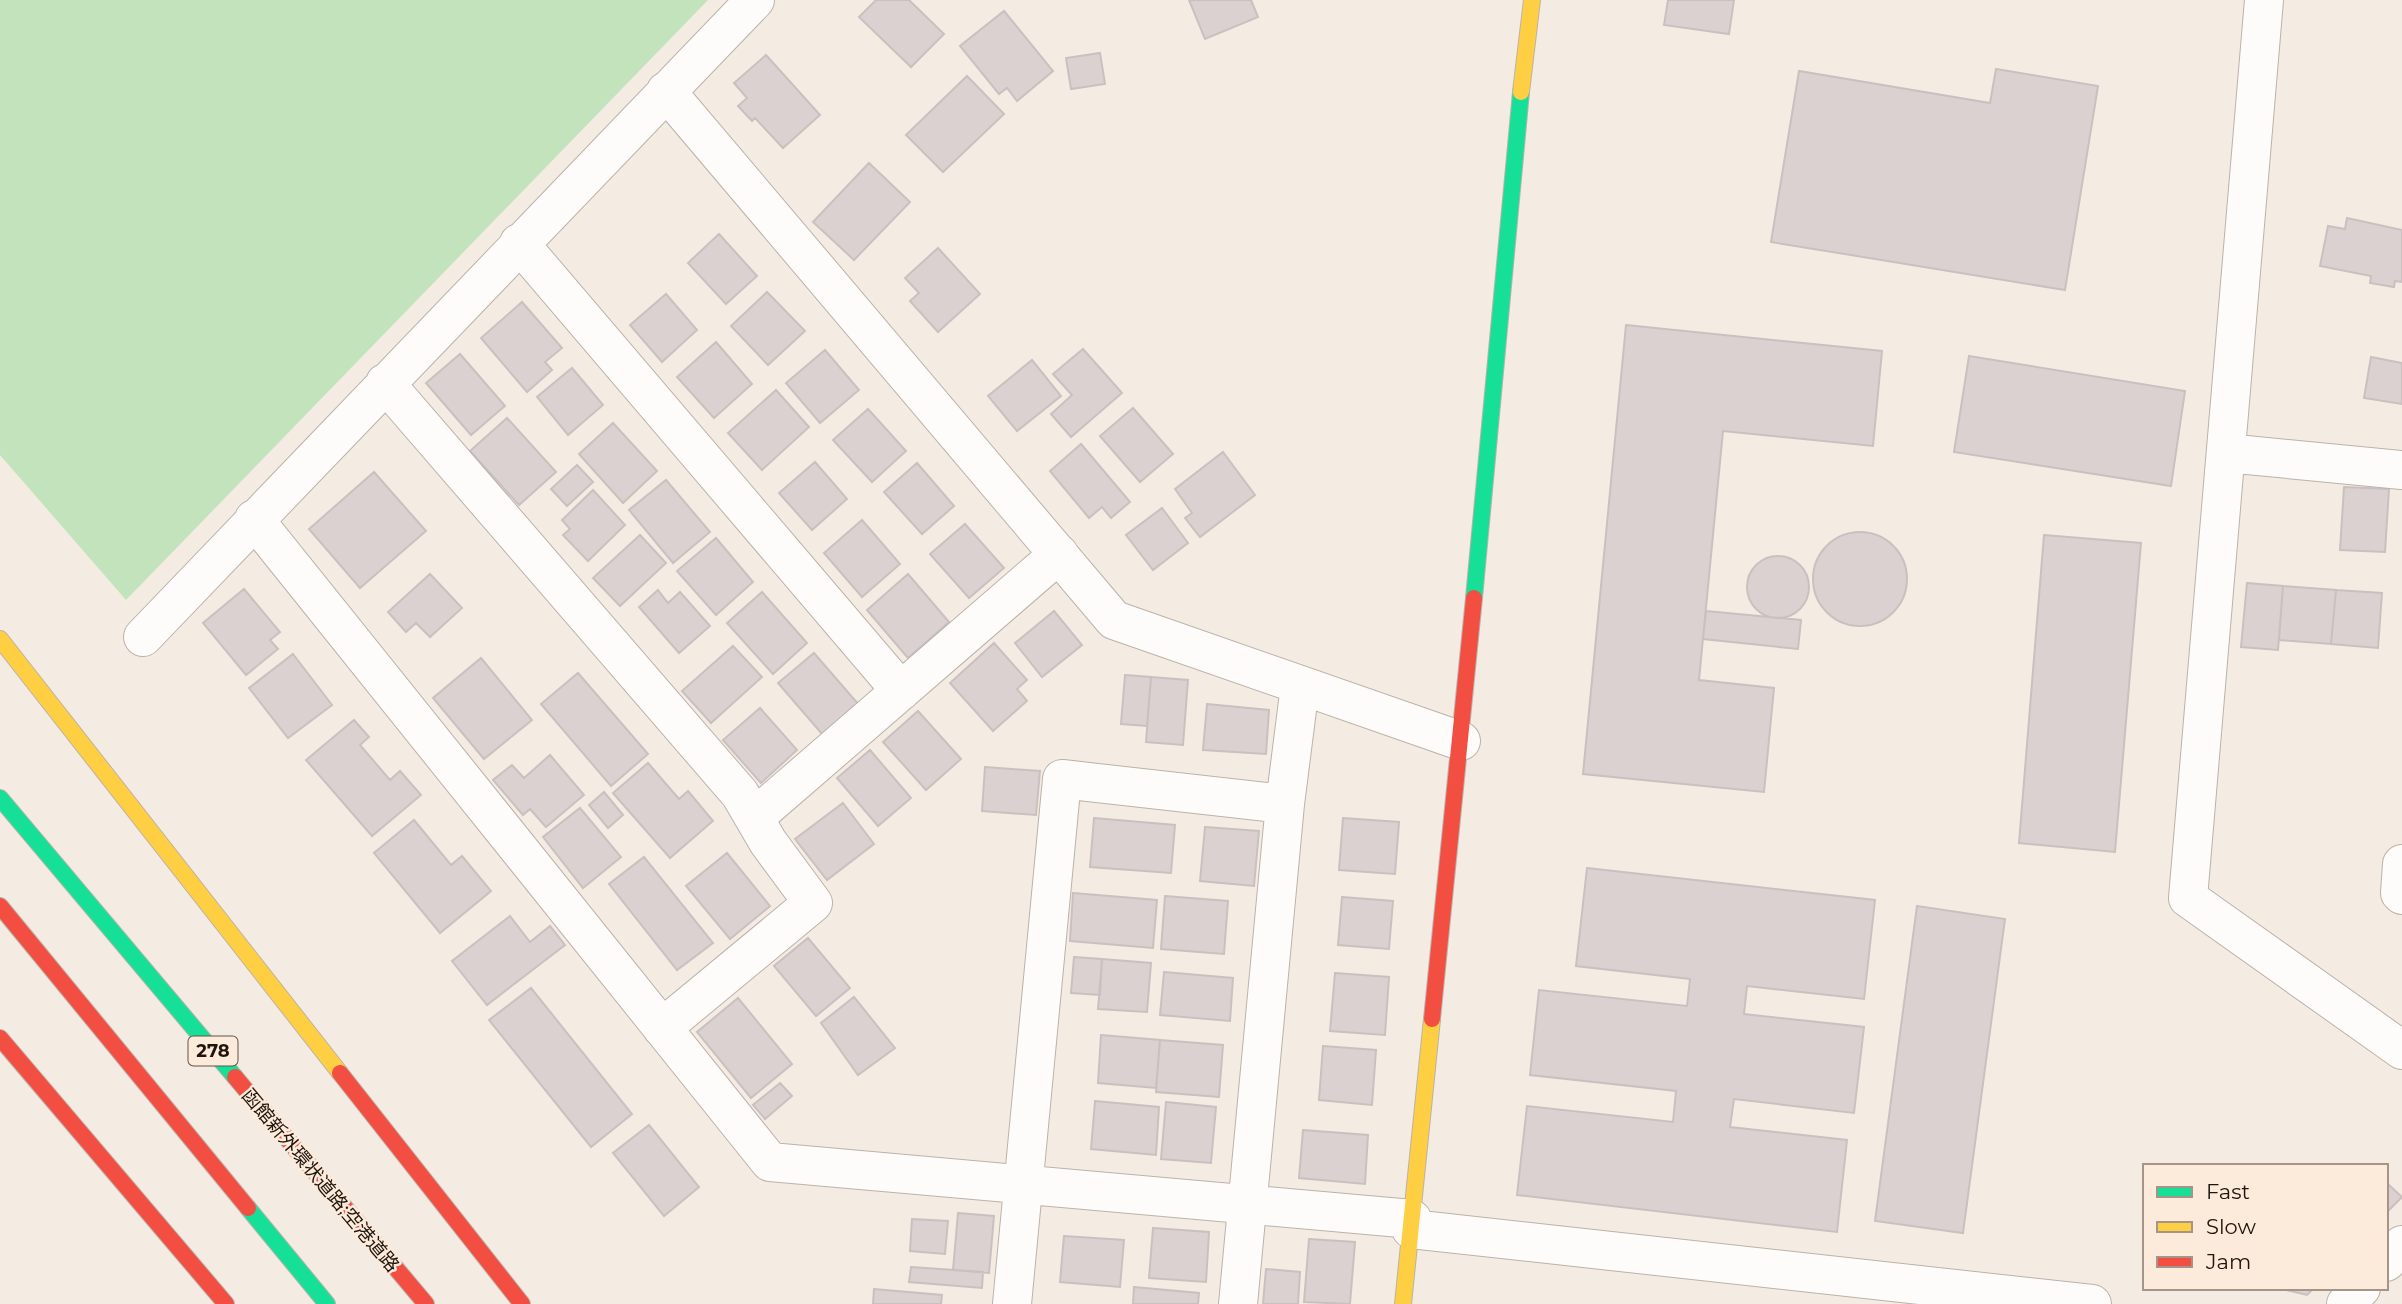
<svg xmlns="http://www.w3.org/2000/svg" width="2402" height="1304" viewBox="0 0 2402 1304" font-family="Montserrat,'Noto Sans JP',sans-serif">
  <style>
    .green { fill: #c2e3bc }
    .building { fill: #dcd1d1; stroke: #cac0bf; stroke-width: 2 }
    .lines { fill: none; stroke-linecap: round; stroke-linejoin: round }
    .street-casing { stroke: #bbb2aa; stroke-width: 40 }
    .fast-casing { stroke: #bbb2aa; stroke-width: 18 }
    .slow-casing { stroke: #bbb2aa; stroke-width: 18 }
    .jam-casing { stroke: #bbb2aa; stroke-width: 18 }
    .street { stroke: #fdfcfb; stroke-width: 38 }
    .fast { stroke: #16e098; stroke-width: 16 }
    .slow { stroke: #ffcf43; stroke-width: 16 }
    .jam { stroke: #f24e42; stroke-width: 16 }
    .labels { text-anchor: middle; stroke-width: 5; stroke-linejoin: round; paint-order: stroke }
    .shield { fill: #fceadb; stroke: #61554a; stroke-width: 2 }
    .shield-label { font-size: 18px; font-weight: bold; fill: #1f150c }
    .street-label { font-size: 19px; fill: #1f150c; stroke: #fceadb }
  </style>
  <rect width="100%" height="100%" fill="#f4ebe3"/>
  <path class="green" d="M 0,0 L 708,0 L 126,600 L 0,455 Z"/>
  <path class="building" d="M 876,0 L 909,0 L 944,34 L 911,67 L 859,17 Z
    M 1189,0 L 1251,0 L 1258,17 L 1205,39 Z
    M 1668,0 L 1734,0 L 1729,34 L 1664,25 Z
    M 1004,11 L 1053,71 L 1017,101 L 1007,88 L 999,94 L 960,46 Z
    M 1100,53 L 1105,84 L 1071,89 L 1066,58 Z
    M 766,55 L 820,115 L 783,148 L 755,118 L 752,121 L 738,106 L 747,98 L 734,83 Z
    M 1996,69 L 2098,86 L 2065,290 L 1771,242 L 1799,71 L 1990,103 Z
    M 967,76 L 1004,114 L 943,172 L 906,135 Z
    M 869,163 L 910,202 L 854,260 L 813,222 Z
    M 2347,218 L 2402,230 L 2402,282 L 2395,281 L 2394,287 L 2370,283 L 2371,276 L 2320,266 L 2328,226 L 2345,229 Z
    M 719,234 L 757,276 L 726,304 L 688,263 Z
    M 938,248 L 980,294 L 938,332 L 910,301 L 919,293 L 905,278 Z
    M 767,292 L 805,331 L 768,365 L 731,326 Z
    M 666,294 L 697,330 L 662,362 L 630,325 Z
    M 522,302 L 562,348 L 545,362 L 552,370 L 527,392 L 481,338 Z
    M 1626,325 L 1882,351 L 1873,446 L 1723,431 L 1699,680 L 1774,688 L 1764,792 L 1583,774 Z
    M 716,342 L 752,384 L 714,418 L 677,377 Z
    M 1083,349 L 1122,393 L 1071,437 L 1051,414 L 1072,395 L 1053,374 Z
    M 825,350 L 859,390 L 820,423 L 786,383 Z
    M 460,354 L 505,406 L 471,435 L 426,383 Z
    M 1969,356 L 2185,391 L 2171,486 L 1954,452 Z
    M 2371,357 L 2402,363 L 2402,404 L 2364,398 Z
    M 1032,360 L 1061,396 L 1017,431 L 988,396 Z
    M 572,368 L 603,405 L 568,435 L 537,397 Z
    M 776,390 L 809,427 L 762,470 L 728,433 Z
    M 1133,408 L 1173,454 L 1140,482 L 1100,436 Z
    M 868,409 L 906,451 L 872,482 L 833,440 Z
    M 507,418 L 556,472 L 519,505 L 470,451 Z
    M 613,423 L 657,471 L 623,503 L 579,454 Z
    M 1081,444 L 1130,502 L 1111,518 L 1102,507 L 1089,518 L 1050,471 Z
    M 1223,452 L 1255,495 L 1200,537 L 1185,518 L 1192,513 L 1175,489 Z
    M 815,462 L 847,499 L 812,530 L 779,493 Z
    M 917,463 L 954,506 L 922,534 L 884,492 Z
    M 577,465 L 593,482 L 567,506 L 551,489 Z
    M 374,472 L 426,531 L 360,588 L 309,529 Z
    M 666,480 L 710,532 L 673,563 L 629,510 Z
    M 2344,487 L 2389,489 L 2385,552 L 2340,550 Z
    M 593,490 L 625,525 L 588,561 L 563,535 L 570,529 L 562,520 Z
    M 1162,508 L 1188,543 L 1153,570 L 1126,535 Z
    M 862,520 L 900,564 L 862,597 L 824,553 Z
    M 965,524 L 1004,568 L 969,598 L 930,554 Z
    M1813 579a47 47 0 1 1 94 0a47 47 0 1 1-94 0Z
    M 640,535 L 666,563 L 620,606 L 593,578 Z
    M 2044,535 L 2141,543 L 2115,852 L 2019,843 Z
    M 716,538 L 753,582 L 716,615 L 677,571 Z
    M1747 587a31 31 0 1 1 62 0a31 31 0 1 1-62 0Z
    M 430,574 L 462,608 L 430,637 L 416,623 L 406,632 L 388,612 Z
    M 908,574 L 949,622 L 908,658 L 867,610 Z
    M 2247,583 L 2283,586 L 2278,650 L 2241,647 Z
    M 2283,586 L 2336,590 L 2331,644 L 2279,640 Z
    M 244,589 L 280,632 L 270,640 L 278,649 L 246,675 L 203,623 Z
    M 658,590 L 668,603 L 680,592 L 710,626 L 679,653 L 639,607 Z
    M 2336,590 L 2382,593 L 2378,648 L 2331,644 Z
    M 762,592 L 807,643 L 773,674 L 727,623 Z
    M 1054,611 L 1082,645 L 1042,677 L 1015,643 Z
    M 1706,611 L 1801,620 L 1798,649 L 1703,639 Z
    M 994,643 L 1027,680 L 1017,689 L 1027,701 L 993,731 L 950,683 Z
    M 733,646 L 762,677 L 711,723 L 682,691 Z
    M 814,653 L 859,705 L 823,735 L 778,683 Z
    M 293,654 L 332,705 L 288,738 L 249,688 Z
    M 481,658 L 532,720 L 484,759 L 433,698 Z
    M 578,673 L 648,754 L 611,786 L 541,704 Z
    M 1125,675 L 1151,677 L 1147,726 L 1121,724 Z
    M 1151,677 L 1188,680 L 1183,745 L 1146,742 Z
    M 1207,704 L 1269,710 L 1266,754 L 1203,750 Z
    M 760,708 L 797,750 L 761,783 L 723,740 Z
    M 918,711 L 961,759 L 926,790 L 883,742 Z
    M 354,720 L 369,737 L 360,745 L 390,780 L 400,771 L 421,795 L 372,836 L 306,760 Z
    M 870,750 L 911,798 L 878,826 L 837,778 Z
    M 550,755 L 584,795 L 546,827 L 530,809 L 523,815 L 493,780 L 512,765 L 524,778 Z
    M 648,763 L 679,799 L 688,791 L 713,821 L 670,858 L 613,793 Z
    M 985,767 L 1040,771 L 1036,815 L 982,811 Z
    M 604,792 L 623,815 L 608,828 L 589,805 Z
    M 843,803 L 874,844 L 827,880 L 795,839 Z
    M 580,808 L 621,857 L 583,888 L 543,837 Z
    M 1094,818 L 1175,825 L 1171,873 L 1090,867 Z
    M 1343,818 L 1399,822 L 1395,874 L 1339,870 Z
    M 414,820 L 451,865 L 462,856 L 491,891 L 440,933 L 374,853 Z
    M 1205,827 L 1259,831 L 1254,886 L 1200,881 Z
    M 727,853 L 770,906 L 730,939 L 686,886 Z
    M 644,857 L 713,943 L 677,970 L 609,884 Z
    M 1587,868 L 1875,900 L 1864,999 L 1747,986 L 1744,1014 L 1864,1027 L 1854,1113 L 1734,1099 L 1730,1127 L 1847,1140 L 1837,1232 L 1517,1195 L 1527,1106 L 1673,1122 L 1676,1091 L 1530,1075 L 1539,990 L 1687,1006 L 1690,979 L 1576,966 Z
    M 1073,893 L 1157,900 L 1153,948 L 1070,941 Z
    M 1165,896 L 1228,901 L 1224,954 L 1161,949 Z
    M 1342,897 L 1393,901 L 1389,949 L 1338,945 Z
    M 1917,906 L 2005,919 L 1963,1233 L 1875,1221 Z
    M 510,916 L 530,942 L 550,926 L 565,945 L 487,1005 L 452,961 Z
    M 808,938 L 850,988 L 816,1016 L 774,966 Z
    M 1074,957 L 1102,959 L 1100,995 L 1071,993 Z
    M 1102,959 L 1151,963 L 1147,1012 L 1098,1009 Z
    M 1164,972 L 1233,978 L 1230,1021 L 1160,1015 Z
    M 1335,973 L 1389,977 L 1385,1035 L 1330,1031 Z
    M 531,988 L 632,1114 L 591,1147 L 489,1020 Z
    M 854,997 L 895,1048 L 858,1075 L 821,1023 Z
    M 738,998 L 792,1064 L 751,1098 L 697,1032 Z
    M 1101,1035 L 1160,1040 L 1156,1088 L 1098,1083 Z
    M 1160,1040 L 1223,1045 L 1219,1097 L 1156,1092 Z
    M 1323,1046 L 1376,1050 L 1372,1105 L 1319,1100 Z
    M 780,1083 L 792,1096 L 765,1119 L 753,1105 Z
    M 1095,1101 L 1159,1107 L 1156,1155 L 1091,1149 Z
    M 1166,1102 L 1216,1107 L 1211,1163 L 1161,1159 Z
    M 649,1125 L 699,1187 L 664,1216 L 613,1153 Z
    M 1303,1130 L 1368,1135 L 1365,1184 L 1299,1178 Z
    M 2389,1185 L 2402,1197 L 2386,1213 L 2386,1188 Z
    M 958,1213 L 994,1216 L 989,1273 L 953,1270 Z
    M 912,1219 L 948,1221 L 945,1254 L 910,1251 Z
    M 1153,1228 L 1209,1232 L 1206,1282 L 1149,1278 Z
    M 1064,1236 L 1124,1240 L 1120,1287 L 1060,1282 Z
    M 1309,1239 L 1355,1242 L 1350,1304 L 1304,1302 Z
    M 911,1267 L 983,1272 L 982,1288 L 909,1282 Z
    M 1266,1269 L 1300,1272 L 1298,1304 L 1263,1304 Z
    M 1134,1287 L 1199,1293 L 1198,1304 L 1133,1304 Z
    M 2278,1288 L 2314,1288 L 2307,1295 Z
    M 874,1289 L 942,1295 L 941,1304 L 873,1304 Z"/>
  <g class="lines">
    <g class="street-casing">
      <path id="street" d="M 2264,0 L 2188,898 L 2402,1050
        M 666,91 L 1114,620 L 1461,741
        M 519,243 L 901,691
        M 385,383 L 740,794 L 768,842 L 813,903 L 662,1028
        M 2226,453 L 2402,470
        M 254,519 L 770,1162 L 1412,1219
        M 143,637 L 755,0
        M 755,817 L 1059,554
        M 2402,864 L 2400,893 L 2402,895
        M 1411,1229 L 2092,1304
        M 2386,1262 L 2402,1245
        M 1012,1304 L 1062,779 L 1285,804
        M 1238,1304 L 1285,804 L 1300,686
        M 2346,1304 L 2361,1288"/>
    </g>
    <g class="fast-casing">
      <path id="fast" d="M 1474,598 L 1521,92
        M 0,798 L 235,1077
        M 248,1208 L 327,1304"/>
    </g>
    <g class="slow-casing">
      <path id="slow" d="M 1521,92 L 1532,0
        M 0,639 L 340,1073
        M 1403,1304 L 1432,1019"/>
    </g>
    <g class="jam-casing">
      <path id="jam" d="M 0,906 L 248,1208
        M 1432,1019 L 1474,598
        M 0,1038 L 226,1304
        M 340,1073 L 522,1304
        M 235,1077 L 426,1304"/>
    </g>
    <use href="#street" class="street"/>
    <use href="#fast" class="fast"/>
    <use href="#slow" class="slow"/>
    <use href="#jam" class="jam"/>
  </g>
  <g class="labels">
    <rect class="shield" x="188.5" y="1036.5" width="49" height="29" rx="5"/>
    <g class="shield-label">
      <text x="213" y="1057">278</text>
    </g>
    <g class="street-label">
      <text transform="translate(321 1180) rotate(50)" y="7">函館新外環状道路;空港道路</text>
    </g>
  </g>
  <rect x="2143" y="1164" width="245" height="126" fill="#fceadb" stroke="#a49588" stroke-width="2"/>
  <rect x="2157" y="1187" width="35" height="10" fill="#16e098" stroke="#a49588" stroke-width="2"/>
  <text x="2206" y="1199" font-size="21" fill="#1f150c">Fast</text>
  <rect x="2157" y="1222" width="35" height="10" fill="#ffcf43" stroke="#a49588" stroke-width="2"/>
  <text x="2206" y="1234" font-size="21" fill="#1f150c">Slow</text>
  <rect x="2157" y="1257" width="35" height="10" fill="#f24e42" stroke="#a49588" stroke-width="2"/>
  <text x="2206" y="1269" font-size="21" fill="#1f150c">Jam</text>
</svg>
